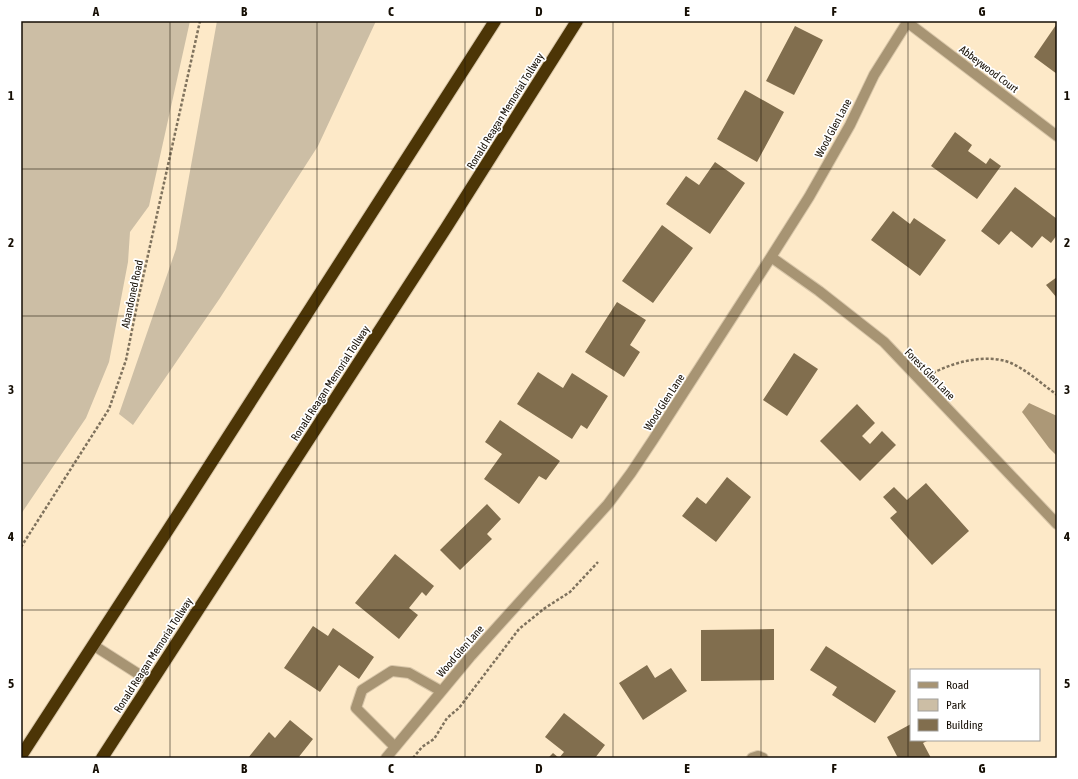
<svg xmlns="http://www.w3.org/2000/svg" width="1078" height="779" viewBox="0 0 1078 779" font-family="'Asap Condensed',sans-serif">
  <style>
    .green { fill: #ccbea5 }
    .water { fill: #ac9877 }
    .building { fill: #816e4e }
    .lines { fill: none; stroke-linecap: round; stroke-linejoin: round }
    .minor-casing { stroke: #d8c6a9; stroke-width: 12 }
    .highway-casing { stroke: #d8c6a9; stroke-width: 14 }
    .path { stroke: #7f725d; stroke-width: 2.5; stroke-dasharray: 3 2; stroke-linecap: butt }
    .minor { stroke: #a79473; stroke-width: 10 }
    .highway { stroke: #4c3506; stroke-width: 12 }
    .grid { fill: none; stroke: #150e04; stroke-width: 1; stroke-opacity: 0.55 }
    .labels { text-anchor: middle; stroke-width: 3.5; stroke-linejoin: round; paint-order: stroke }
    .street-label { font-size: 11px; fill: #150e04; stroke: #fff }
    .neatline { fill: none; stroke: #150e04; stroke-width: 1.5 }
    .grid-label { font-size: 13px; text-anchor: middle; font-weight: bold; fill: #150e04 }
  </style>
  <rect width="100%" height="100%" fill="#fde9c8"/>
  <path class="green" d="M 21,21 L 190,21 L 149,206 L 130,232 L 128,262 L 109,362 L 86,418 L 21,514 Z
    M 217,21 L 376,21 L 318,146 L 220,298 L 133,425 L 119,414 L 176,249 Z"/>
  <path class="water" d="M 1029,403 L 1057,416 L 1057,456 L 1049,448 L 1022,412 Z"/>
  <path class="building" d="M 1056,25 L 1057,26 L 1057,74 L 1034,57 Z
    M 795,26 L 823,40 L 794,95 L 766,81 Z
    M 745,90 L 784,112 L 757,162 L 717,139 Z
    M 955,132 L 972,145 L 968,151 L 986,164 L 990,158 L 1001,166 L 977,199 L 931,166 Z
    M 715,162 L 745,183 L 710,234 L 666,204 L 686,176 L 699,185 Z
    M 1015,187 L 1057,219 L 1057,235 L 1051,243 L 1042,236 L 1032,248 L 1011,231 L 999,245 L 981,231 Z
    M 893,211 L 910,224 L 914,218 L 946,240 L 920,276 L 871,240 Z
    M 662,225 L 693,248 L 653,303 L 622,281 Z
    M 1057,277 L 1057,298 L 1046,285 Z
    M 617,302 L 646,320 L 630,345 L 640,352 L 624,377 L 585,352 Z
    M 794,353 L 818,369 L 787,416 L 763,400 Z
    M 538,372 L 563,388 L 572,373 L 608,396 L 587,429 L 581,425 L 572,439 L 517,404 Z
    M 857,404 L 875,423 L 862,436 L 870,444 L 882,431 L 896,445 L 860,481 L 820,441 Z
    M 500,420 L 560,461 L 546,480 L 539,476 L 519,504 L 484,479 L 502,454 L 485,442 Z
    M 727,477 L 751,497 L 716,542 L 682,516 L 697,497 L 706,504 Z
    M 926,483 L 969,531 L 932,565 L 890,518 L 897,512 L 883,497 L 894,487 L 907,500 Z
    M 487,504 L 501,519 L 487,534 L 492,539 L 460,570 L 440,550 Z
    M 395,554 L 434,586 L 426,596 L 422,592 L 409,608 L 418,615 L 399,639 L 355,603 Z
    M 313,626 L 328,636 L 333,628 L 374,657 L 359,679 L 339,665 L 320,692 L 284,668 Z
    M 774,629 L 774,680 L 701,681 L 701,630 Z
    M 826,646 L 896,691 L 875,723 L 832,695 L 837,687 L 810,670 Z
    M 647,665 L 655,678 L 671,668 L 687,691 L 643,720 L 619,683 Z
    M 564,713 L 605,745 L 595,758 L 548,758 L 553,753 L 559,758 L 564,752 L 545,737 Z
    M 290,720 L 313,739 L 298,758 L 248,758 L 269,732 L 275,738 Z
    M 911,724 L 911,740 L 929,740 L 923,743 L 931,758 L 898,758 L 887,737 Z"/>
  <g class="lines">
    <g class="minor-casing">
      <path id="minor" d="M 907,22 L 1057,136
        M 771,257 L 819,291 L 884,342 L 1057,524
        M 93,645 L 151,682
        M 395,747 L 356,708 L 362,690 L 392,671 L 409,673 L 441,691
        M 386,758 L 470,657 L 608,504 L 631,473 L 653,440 L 771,257 L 809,197 L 850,125 L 874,75 L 908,21
        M 752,758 L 758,756 L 763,758"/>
    </g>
    <g class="highway-casing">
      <path id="highway" d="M 21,756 L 177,516 L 495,21
        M 102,758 L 446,228 L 577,21"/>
    </g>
    <path class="path" d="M 933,373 C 954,362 987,353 1011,363 C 1028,371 1042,384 1057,395
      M 21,547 L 109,409 L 126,360 L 138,300 L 200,21
      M 413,758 L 422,747 L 434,739 L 447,718 L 459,708 L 519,629 L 545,608 L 570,592 L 598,562"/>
    <use href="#minor" class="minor"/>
    <use href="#highway" class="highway"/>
  </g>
  <path class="grid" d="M 170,21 L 170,758M 317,21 L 317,758M 465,21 L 465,758M 613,21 L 613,758M 761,21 L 761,758M 908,21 L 908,758M 21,169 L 1057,169M 21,316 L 1057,316M 21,463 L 1057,463M 21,610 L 1057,610"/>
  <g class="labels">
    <g class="street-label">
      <text transform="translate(989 69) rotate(37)" y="4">Abbeywood Court</text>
      <text transform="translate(505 111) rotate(-58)" y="4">Ronald Reagan Memorial Tollway</text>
      <text transform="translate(833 128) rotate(-62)" y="4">Wood Glen Lane</text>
      <text transform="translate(132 294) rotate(-78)" y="4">Abandoned Road</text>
      <text transform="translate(930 374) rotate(46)" y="4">Forest Glen Lane</text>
      <text transform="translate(330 383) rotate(-57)" y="4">Ronald Reagan Memorial Tollway</text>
      <text transform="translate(664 402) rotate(-57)" y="4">Wood Glen Lane</text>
      <text transform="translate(460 651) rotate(-49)" y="4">Wood Glen Lane</text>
      <text transform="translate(153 655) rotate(-57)" y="4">Ronald Reagan Memorial Tollway</text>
    </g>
  </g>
  <rect width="1078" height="779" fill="none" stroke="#ffffff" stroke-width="44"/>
  <rect x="910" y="669" width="130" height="72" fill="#ffffff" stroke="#a19f9b"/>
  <rect x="918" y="682" width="20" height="6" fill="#a79473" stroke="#a19f9b"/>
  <text x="946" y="689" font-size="12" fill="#150e04">Road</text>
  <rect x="918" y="699" width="20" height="12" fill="#ccbea5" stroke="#a19f9b"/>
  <text x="946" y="709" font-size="12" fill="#150e04">Park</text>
  <rect x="918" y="719" width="20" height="12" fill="#816e4e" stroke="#a19f9b"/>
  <text x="946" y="729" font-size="12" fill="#150e04">Building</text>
  <rect x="22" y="22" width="1034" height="735" class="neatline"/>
  <g class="grid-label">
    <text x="96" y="16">A</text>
    <text x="244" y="16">B</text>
    <text x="391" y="16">C</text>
    <text x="539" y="16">D</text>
    <text x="687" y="16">E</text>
    <text x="834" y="16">F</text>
    <text x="982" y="16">G</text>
    <text x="11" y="100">1</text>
    <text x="1067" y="100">1</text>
    <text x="11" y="247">2</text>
    <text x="1067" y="247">2</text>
    <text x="11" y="394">3</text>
    <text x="1067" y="394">3</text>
    <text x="11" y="541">4</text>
    <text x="1067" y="541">4</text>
    <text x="11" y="688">5</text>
    <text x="1067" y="688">5</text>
    <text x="96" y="773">A</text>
    <text x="244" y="773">B</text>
    <text x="391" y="773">C</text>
    <text x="539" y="773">D</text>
    <text x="687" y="773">E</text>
    <text x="834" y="773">F</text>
    <text x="982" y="773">G</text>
  </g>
</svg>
